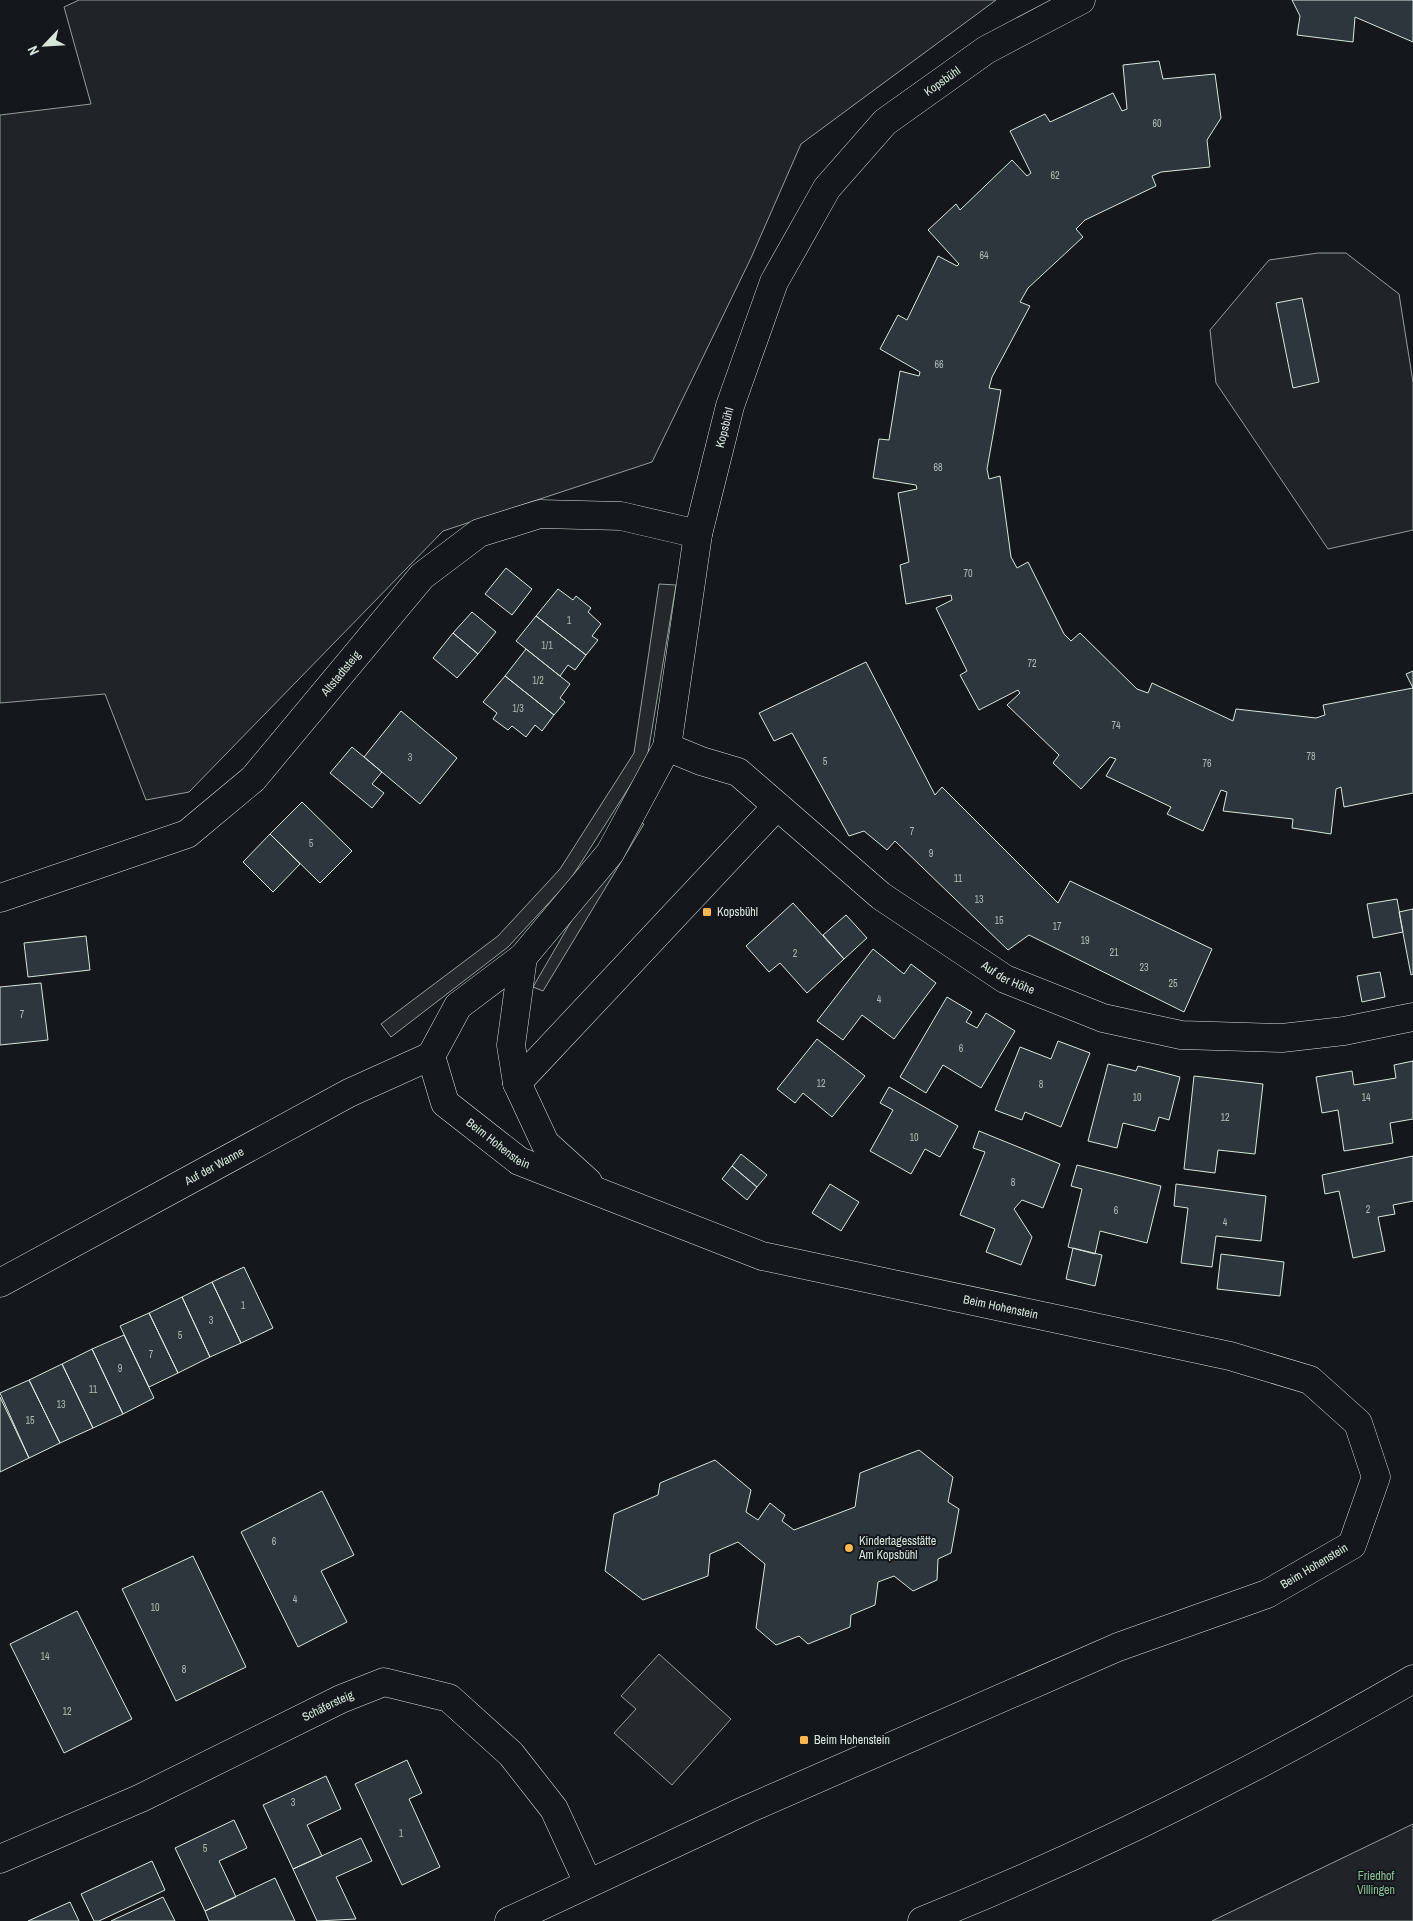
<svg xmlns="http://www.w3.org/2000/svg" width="1413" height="1921" viewBox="0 0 1413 1921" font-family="'Archivo Narrow',sans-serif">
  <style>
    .green { fill: #202428; stroke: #939e99 }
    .parking { fill: #24282b; stroke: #939e99 }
    .building { fill: #2c363c; stroke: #d8e6dc }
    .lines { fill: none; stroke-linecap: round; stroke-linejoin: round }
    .street-casing { stroke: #d8e6dc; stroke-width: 29 }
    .primary-casing { stroke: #d8e6dc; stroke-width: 29 }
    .street { stroke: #14181c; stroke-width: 28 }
    .primary { stroke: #14181c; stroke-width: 28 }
    .poi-dot { fill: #ffb74d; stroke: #14181c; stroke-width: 2 }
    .labels { text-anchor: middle; stroke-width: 4; stroke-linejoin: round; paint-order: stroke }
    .number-label { font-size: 10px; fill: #adbab4 }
    .street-label { font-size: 12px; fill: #d8e6dc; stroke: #14181c }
    .poi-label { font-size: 12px; fill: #d8e6dc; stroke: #14181c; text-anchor: start }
    .park-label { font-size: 12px; fill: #8ac095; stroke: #14181c }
  </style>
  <rect width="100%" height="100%" fill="#14181c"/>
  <path class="green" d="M 79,0 L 996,0 L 801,144 L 751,258 L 652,462 L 443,531 L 189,792 L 146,800 L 105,694 L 0,703 L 0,115 L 91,104 L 64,7 Z
    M 1318,253 L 1346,253 L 1399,294 L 1413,382 L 1413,530 L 1328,549 L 1216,383 L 1210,330 L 1269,260 Z
    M 1413,1824 L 1413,1921 L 1212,1921 Z"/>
  <path class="parking" d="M 659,584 L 676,585 L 647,759 L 570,880 L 508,947 L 391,1037 L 381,1024 L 498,936 L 560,869 L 634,753 Z
    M 631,818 L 644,824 L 543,991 L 533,987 Z
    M 659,1654 L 731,1719 L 672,1785 L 614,1733 L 636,1709 L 621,1696 Z"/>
  <path class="building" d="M 1292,0 L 1413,0 L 1413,42 L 1355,17 L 1353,42 L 1297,35 L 1300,16 Z
    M 1159,61 L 1163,79 L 1215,74 L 1221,118 L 1207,140 L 1210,167 L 1161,172 L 1152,176 L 1156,186 L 1085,220 L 1076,229 L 1083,237 L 1028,288 L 1020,302 L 1030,306 L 992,377 L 989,388 L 1001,390 L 987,469 L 989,479 L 1000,476 L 1011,557 L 1017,568 L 1028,562 L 1064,634 L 1071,641 L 1080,633 L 1137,689 L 1148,693 L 1152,683 L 1233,721 L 1236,709 L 1316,718 L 1325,715 L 1323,705 L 1413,688 L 1406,674 L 1413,671 L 1413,793 L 1344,807 L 1341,787 L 1336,789 L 1331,834 L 1292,828 L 1293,819 L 1223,811 L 1227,792 L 1221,790 L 1203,831 L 1167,814 L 1171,807 L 1106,776 L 1116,759 L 1110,757 L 1081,789 L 1053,763 L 1059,755 L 1007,705 L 1020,693 L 1018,690 L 979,710 L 960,675 L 967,671 L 936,608 L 952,600 L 951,595 L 906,604 L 900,565 L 909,562 L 898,493 L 917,489 L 916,485 L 873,478 L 879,439 L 889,440 L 900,371 L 919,376 L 920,372 L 880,349 L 898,315 L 907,320 L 938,256 L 957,266 L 959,264 L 928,230 L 956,204 L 960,210 L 1012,160 L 1027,176 L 1031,173 L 1010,131 L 1045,114 L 1050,122 L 1113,93 L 1122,111 L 1127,109 L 1123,65 Z
    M 1302,298 L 1319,382 L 1293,388 L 1276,303 Z
    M 506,568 L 532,589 L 512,615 L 485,594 Z
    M 558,589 L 573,600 L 576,596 L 591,608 L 588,612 L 601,624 L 592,636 L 598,640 L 586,655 L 536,616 Z
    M 472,612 L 496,632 L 478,654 L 453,633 Z
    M 536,616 L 586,655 L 575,670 L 568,665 L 560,676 L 516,641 Z
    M 453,633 L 478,654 L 457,678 L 433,658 Z
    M 526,649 L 570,684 L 560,698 L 565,702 L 554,715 L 505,676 Z
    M 866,662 L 935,795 L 942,787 L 1058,903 L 1070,881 L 1212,949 L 1184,1012 L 1029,935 L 1008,950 L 895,841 L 887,850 L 864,831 L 849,836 L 792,733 L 774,741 L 759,713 Z
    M 505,676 L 554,715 L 542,731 L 535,725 L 526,737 L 512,726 L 508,730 L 493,719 L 497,713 L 483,702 Z
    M 401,711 L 457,758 L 420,804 L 364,757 Z
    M 352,747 L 382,772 L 372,784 L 384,793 L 372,808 L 330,773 Z
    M 302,802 L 352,851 L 320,883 L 270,834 Z
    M 270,834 L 300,864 L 273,892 L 243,862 Z
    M 1397,899 L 1403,932 L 1373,938 L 1367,904 Z
    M 793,903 L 844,959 L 807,993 L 780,963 L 769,972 L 746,946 Z
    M 1413,909 L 1413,974 L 1411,975 L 1399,912 Z
    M 846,915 L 867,938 L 844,959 L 823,935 Z
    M 86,936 L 90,970 L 28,977 L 24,943 Z
    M 873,949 L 904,974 L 911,964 L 936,983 L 894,1039 L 862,1015 L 843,1040 L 817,1021 Z
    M 1380,972 L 1385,997 L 1362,1002 L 1357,976 Z
    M 41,983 L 48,1040 L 0,1045 L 0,987 Z
    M 947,997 L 972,1012 L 966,1022 L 977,1028 L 986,1013 L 1015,1031 L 981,1088 L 943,1065 L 926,1093 L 900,1077 Z
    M 817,1039 L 865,1076 L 832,1117 L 803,1093 L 795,1103 L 777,1089 Z
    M 1058,1041 L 1090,1053 L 1061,1127 L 1025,1112 L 1022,1120 L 995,1110 L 1020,1047 L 1051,1059 Z
    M 1413,1061 L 1413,1119 L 1390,1123 L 1393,1143 L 1344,1151 L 1338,1110 L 1322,1113 L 1316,1077 L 1352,1071 L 1354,1085 L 1396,1078 L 1394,1065 Z
    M 1108,1064 L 1136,1071 L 1138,1066 L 1180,1077 L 1169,1120 L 1159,1117 L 1155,1131 L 1123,1123 L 1117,1148 L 1088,1141 Z
    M 1194,1076 L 1263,1084 L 1255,1154 L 1218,1150 L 1215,1173 L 1184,1169 Z
    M 889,1087 L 958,1126 L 940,1157 L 925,1149 L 911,1174 L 870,1151 L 893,1110 L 880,1103 Z
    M 979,1131 L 1060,1164 L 1043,1208 L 1022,1200 L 1014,1209 L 1032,1237 L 1021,1265 L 986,1252 L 995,1229 L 960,1215 L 985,1152 L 973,1148 Z
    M 741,1154 L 767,1175 L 757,1187 L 732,1166 Z
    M 1413,1156 L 1413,1201 L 1393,1205 L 1395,1214 L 1378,1217 L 1385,1251 L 1353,1258 L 1339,1191 L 1325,1194 L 1322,1175 Z
    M 1077,1165 L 1161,1186 L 1147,1243 L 1100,1231 L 1095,1254 L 1068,1247 L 1082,1189 L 1071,1186 Z
    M 732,1166 L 757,1187 L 747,1200 L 722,1179 Z
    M 830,1184 L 859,1202 L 841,1231 L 812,1213 Z
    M 1176,1184 L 1266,1196 L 1261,1241 L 1216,1236 L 1212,1267 L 1181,1263 L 1188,1208 L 1174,1206 Z
    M 1073,1248 L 1102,1255 L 1095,1286 L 1066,1279 Z
    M 1221,1254 L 1284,1262 L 1280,1296 L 1217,1289 Z
    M 244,1267 L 273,1328 L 241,1343 L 212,1282 Z
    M 212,1282 L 241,1343 L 210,1357 L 182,1297 Z
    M 182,1297 L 210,1357 L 178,1373 L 149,1313 Z
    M 149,1313 L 178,1373 L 149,1387 L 120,1326 Z
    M 124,1335 L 154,1398 L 123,1414 L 92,1349 Z
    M 92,1349 L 123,1414 L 93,1428 L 62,1364 Z
    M 62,1364 L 93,1428 L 60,1443 L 29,1380 Z
    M 29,1380 L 60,1443 L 29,1458 L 0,1393 Z
    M 0,1397 L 29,1458 L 0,1472 Z
    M 919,1450 L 953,1477 L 948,1502 L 959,1509 L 951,1553 L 938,1559 L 937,1580 L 913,1591 L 894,1576 L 878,1582 L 875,1605 L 851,1615 L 850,1627 L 808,1644 L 799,1636 L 776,1645 L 756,1628 L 765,1564 L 738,1542 L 710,1554 L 708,1576 L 643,1600 L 605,1571 L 614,1514 L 658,1495 L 660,1483 L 715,1460 L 751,1490 L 746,1512 L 758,1520 L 770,1503 L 785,1515 L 782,1521 L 794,1530 L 855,1507 L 860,1473 Z
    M 322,1491 L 354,1555 L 321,1571 L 347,1622 L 298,1647 L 241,1532 Z
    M 193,1556 L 246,1667 L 176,1701 L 122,1589 Z
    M 77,1611 L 132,1719 L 64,1753 L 10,1644 Z
    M 407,1760 L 422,1793 L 409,1799 L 440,1867 L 402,1885 L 355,1784 Z
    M 326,1776 L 341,1809 L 307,1825 L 322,1856 L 293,1869 L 263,1805 Z
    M 234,1820 L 247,1848 L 219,1861 L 236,1897 L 205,1911 L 175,1848 Z
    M 361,1838 L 372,1861 L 336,1877 L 356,1919 L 317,1921 L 293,1869 Z
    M 152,1861 L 165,1890 L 99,1921 L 94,1921 L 81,1894 Z
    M 275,1878 L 295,1921 L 209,1921 L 205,1911 Z
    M 163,1897 L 175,1921 L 111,1921 Z
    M 70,1902 L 79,1921 L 28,1921 Z"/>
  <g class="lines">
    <g class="street-casing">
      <g id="street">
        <path id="s1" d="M 667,747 L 701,761 L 738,772 L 881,896 L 1005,979 L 1103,1018 L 1181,1035 L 1282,1038 L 1344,1031 L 1413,1017"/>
        <path id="s2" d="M 0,898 L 187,834 L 253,779 L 422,576 L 479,533 L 540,514 L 621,516 L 698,534"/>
        <path d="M 523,957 L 511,1045 L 517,1083 L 545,1143 L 588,1182"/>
        <path id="s3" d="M 431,1056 L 445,1103 L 519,1161 L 762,1256 L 1230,1356 L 1310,1380 L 1358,1423 L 1376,1477 L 1352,1545 L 1267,1594 L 1118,1647 L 748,1809 L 509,1921"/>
        <path id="s4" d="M 431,1056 L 458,1006 L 523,957 L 610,853 L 667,747 L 698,534 L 730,406 L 774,282 L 827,188 L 885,122 L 986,50 L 1081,0"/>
        <path d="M 517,1083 L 777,806"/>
        <path id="s5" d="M 0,1283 L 349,1093 L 431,1056"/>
        <path id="s6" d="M 0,1859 L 141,1798 L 341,1699 L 384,1682 L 449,1698 L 511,1754 L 554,1809 L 588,1883"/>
      </g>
    </g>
    <g class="primary-casing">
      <path id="primary" d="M 922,1921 C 1091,1853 1256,1770 1413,1679"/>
    </g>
    <use href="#street" class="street"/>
    <use href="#primary" class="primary"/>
  </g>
  <g class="poi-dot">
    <rect x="702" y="907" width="10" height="10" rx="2.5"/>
    <circle cx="849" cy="1548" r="5"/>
    <rect x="799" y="1735" width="10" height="10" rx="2.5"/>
  </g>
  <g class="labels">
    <g class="number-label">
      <text x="1157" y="127">60</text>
      <text x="1055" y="179">62</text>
      <text x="984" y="259">64</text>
      <text x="939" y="368">66</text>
      <text x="938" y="471">68</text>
      <text x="968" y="577">70</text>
      <text x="569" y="624">1</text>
      <text x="547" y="649">1/1</text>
      <text x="1032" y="667">72</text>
      <text x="538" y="684">1/2</text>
      <text x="518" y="712">1/3</text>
      <text x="1116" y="729">74</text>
      <text x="1311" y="760">78</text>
      <text x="410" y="761">3</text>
      <text x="825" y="765">5</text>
      <text x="1207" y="767">76</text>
      <text x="912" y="835">7</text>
      <text x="311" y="847">5</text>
      <text x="931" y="857">9</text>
      <text x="958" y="882">11</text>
      <text x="979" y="903">13</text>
      <text x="999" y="924">15</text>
      <text x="1057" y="930">17</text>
      <text x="1085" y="944">19</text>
      <text x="1114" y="956">21</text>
      <text x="795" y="957">2</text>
      <text x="1144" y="971">23</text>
      <text x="1173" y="987">25</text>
      <text x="879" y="1003">4</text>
      <text x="22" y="1018">7</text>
      <text x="961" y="1052">6</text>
      <text x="821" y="1087">12</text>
      <text x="1041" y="1088">8</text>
      <text x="1137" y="1101">10</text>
      <text x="1366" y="1101">14</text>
      <text x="1225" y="1121">12</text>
      <text x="914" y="1141">10</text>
      <text x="1013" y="1186">8</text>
      <text x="1368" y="1213">2</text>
      <text x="1116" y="1214">6</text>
      <text x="1225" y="1226">4</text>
      <text x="243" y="1309">1</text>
      <text x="211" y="1324">3</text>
      <text x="180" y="1339">5</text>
      <text x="151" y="1358">7</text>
      <text x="120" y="1372">9</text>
      <text x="93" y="1393">11</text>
      <text x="61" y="1408">13</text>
      <text x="30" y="1424">15</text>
      <text x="274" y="1545">6</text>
      <text x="295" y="1603">4</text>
      <text x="155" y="1611">10</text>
      <text x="45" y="1660">14</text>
      <text x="184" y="1673">8</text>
      <text x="67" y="1715">12</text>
      <text x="293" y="1806">3</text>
      <text x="401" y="1837">1</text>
      <text x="205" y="1852">5</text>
    </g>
    <g class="street-label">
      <text dy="4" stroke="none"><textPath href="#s4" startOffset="1139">Kopsbühl</textPath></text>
      <text dy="4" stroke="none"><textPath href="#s4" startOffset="719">Kopsbühl</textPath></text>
      <text dy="4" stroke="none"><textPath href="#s2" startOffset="421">Altstadtsteig</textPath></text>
      <text dy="4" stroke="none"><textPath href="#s1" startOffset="416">Auf der Höhe</textPath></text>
      <text dy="4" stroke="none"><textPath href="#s3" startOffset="116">Beim Hohenstein</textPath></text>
      <text dy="4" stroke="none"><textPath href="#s5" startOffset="244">Auf der Wanne</textPath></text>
      <text dy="4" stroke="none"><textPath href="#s3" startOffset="648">Beim Hohenstein</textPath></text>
      <text transform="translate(1314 1566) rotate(-31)" y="4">Beim Hohenstein</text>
      <text dy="4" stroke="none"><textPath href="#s6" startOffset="362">Schäfersteig</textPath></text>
    </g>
    <g class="poi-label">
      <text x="717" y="916">Kopsbühl</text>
      <text x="859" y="1545">Kindertagesstätte<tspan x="859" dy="14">Am Kopsbühl</tspan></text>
      <text x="814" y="1744">Beim Hohenstein</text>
    </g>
    <g class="park-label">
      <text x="1376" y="1880">Friedhof<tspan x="1376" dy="14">Villingen</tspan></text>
    </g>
  </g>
  <g transform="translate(45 45) rotate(245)" stroke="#14181c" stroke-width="4" paint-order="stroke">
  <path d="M0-4L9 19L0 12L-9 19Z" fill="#d8e6dc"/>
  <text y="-8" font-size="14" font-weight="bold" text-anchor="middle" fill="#d8e6dc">N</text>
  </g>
</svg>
